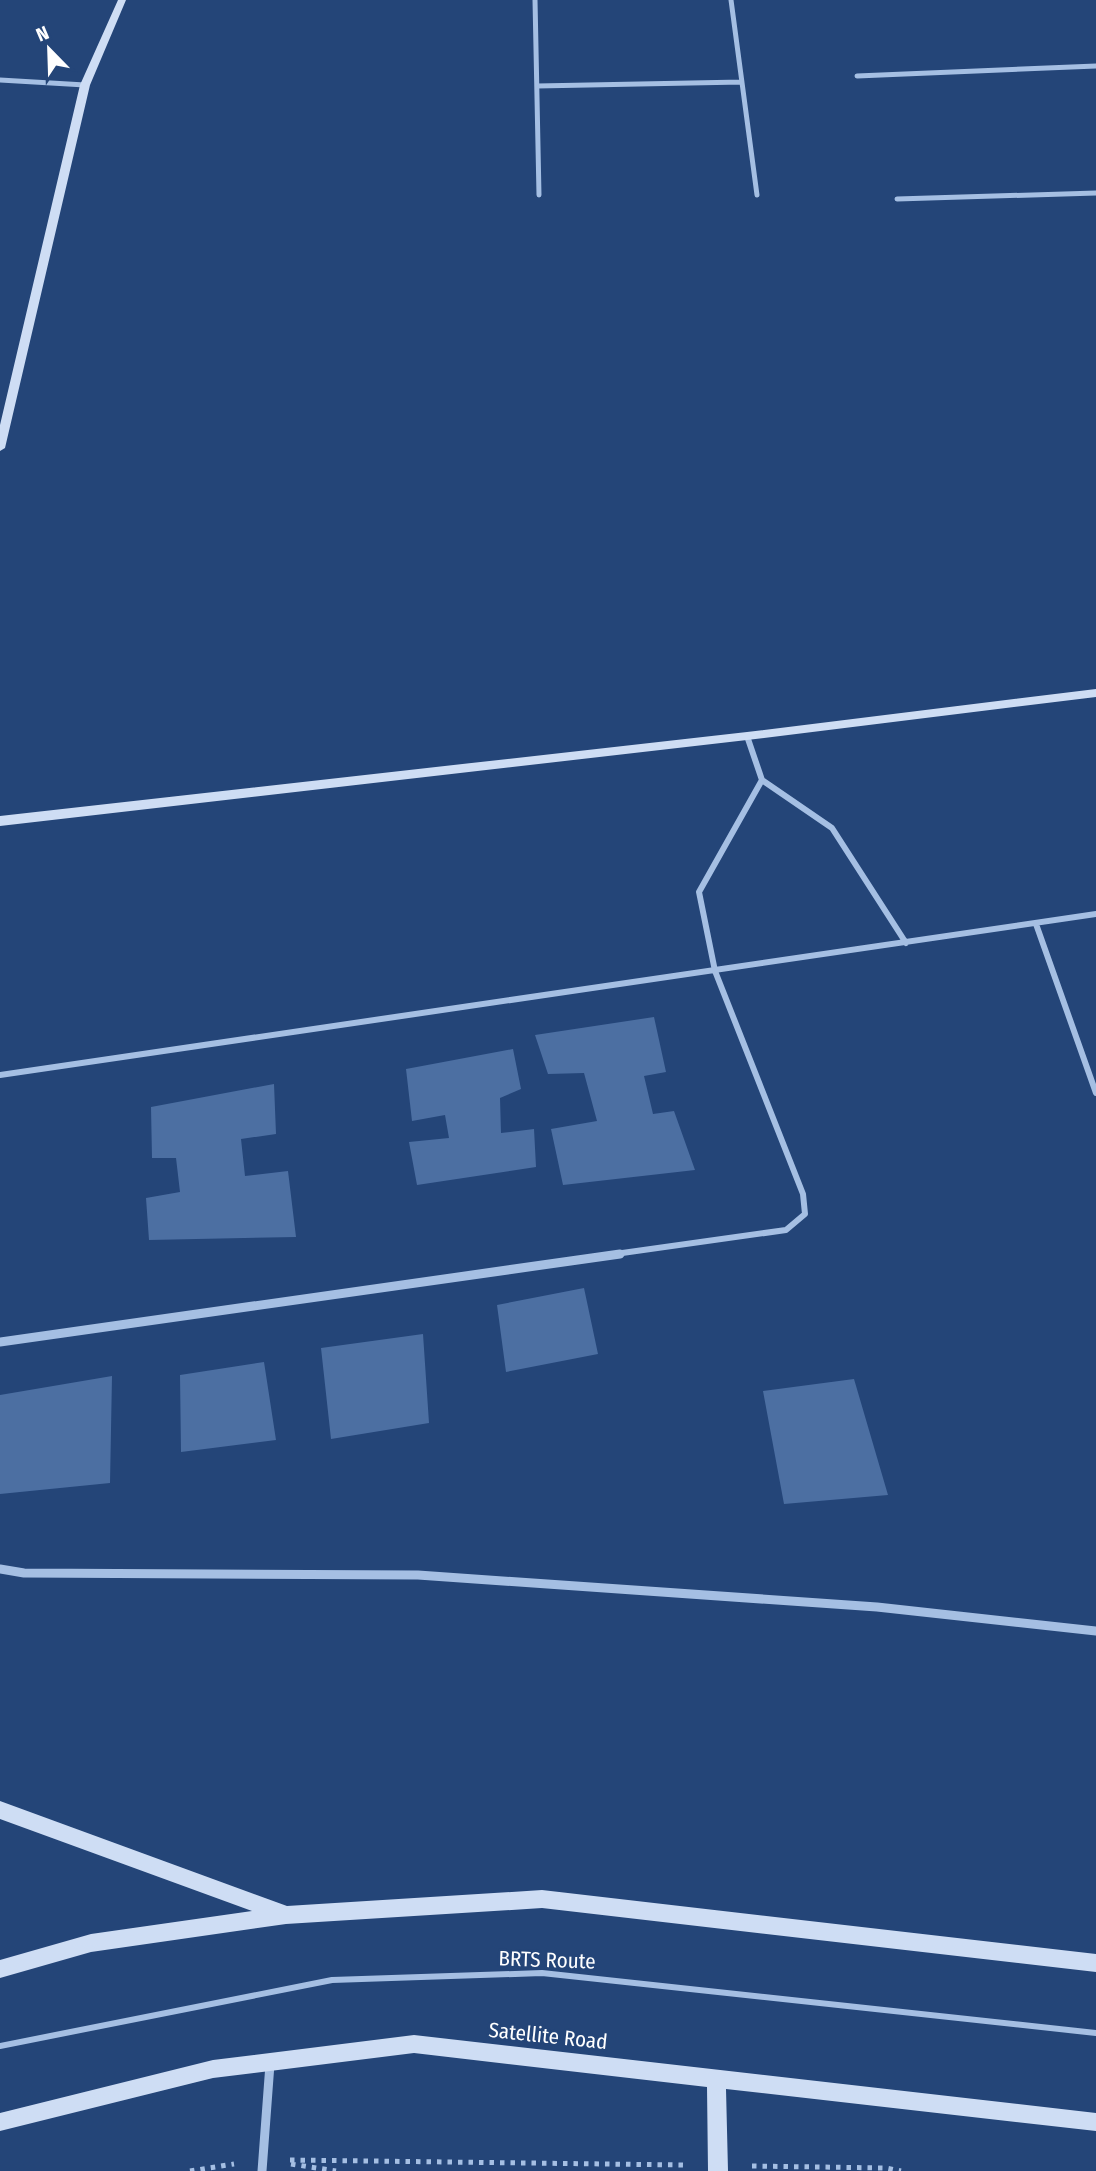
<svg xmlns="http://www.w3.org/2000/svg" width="1096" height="2171" viewBox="0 0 1096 2171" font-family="'Fira Sans Condensed',sans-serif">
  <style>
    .building { fill: #4c6fa2 }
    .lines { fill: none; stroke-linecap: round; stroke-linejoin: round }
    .path { stroke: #a5bfe3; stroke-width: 5; stroke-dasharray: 4.5 6; stroke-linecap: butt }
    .lane { stroke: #a5bfe3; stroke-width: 6 }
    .street-far2 { stroke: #a5bfe3; stroke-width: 5 }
    .street-far1 { stroke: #a5bfe3; stroke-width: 6 }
    .street { stroke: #a5bfe3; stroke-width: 9 }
    .secondary { fill: #ceddf4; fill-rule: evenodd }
    .labels { text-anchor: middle; stroke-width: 5; stroke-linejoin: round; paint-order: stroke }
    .near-street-label { font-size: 21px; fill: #fff; stroke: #244578 }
  </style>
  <rect width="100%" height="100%" fill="#244578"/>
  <path class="building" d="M 654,1017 L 666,1072 L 644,1076 L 653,1114 L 674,1111 L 695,1170 L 563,1185 L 551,1129 L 597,1121 L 584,1073 L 548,1074 L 535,1035 Z
    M 513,1049 L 521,1089 L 500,1098 L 501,1133 L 534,1129 L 536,1167 L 417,1185 L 409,1142 L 449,1138 L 445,1115 L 412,1121 L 406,1069 Z
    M 274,1084 L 276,1134 L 241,1139 L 245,1176 L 288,1171 L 296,1237 L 149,1240 L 146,1198 L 180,1192 L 176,1158 L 152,1158 L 151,1107 Z
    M 584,1288 L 598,1354 L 506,1372 L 497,1305 Z
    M 423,1334 L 429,1423 L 331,1439 L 321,1348 Z
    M 264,1362 L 276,1440 L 181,1452 L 180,1375 Z
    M 112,1376 L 110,1483 L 0,1494 L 0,1395 Z
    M 854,1379 L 888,1495 L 784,1504 L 763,1391 Z"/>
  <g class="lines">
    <path class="path" d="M 290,2160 L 684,2165
      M 291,2164 L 336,2171
      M 752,2166 L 886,2168 L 901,2171
      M 190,2171 L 234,2164"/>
    <path class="lane" d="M 0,2046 L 332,1980 L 542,1973 L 1096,2033"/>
    <path class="street-far2" d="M 535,0 L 539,195
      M 731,0 L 757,195
      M 857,76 L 1096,66
      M 0,80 L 85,85
      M 537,86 L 742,82
      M 897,199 L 1096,193"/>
    <path class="street-far1" d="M 762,780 L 832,828 L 906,943
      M 1036,924 L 1096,1093
      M 0,1075 L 1096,914
      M 608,1255 L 786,1230 L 805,1214 L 803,1194 L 715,971 L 699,892 L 762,780 L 747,736"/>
    <path class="street" d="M 0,1342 L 620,1254
      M 0,1569 L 24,1573 L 418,1575 L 877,1607 L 1096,1631
      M 262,2171 L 270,2064"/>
    <path class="secondary" d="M 118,0 L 126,0 L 90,85 L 5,448 L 0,451 L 0,425 L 80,85 Z
      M 1096,689 L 1096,697 L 747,740 L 0,826 L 0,816 L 747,732 Z
      M 0,1801 L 287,1906 L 542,1890 L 1096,1954 L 1096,1972 L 542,1908 L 286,1924 L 91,1952 L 0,1978 L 0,1960 L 91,1934 L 252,1911 L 0,1819 Z
      M 414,2035 L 1096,2113 L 1096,2131 L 726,2089 L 728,2171 L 708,2171 L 707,2087 L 414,2053 L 213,2078 L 0,2131 L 0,2113 L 213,2060 Z"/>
  </g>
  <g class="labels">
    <g class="near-street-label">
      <text transform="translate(547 1960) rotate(2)" y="7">BRTS Route</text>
      <text transform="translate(548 2036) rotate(6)" y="7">Satellite Road</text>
    </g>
  </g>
  <g transform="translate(49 49) rotate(337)" stroke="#244578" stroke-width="5" paint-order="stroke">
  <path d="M0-5L12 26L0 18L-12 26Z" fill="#ffffff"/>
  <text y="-10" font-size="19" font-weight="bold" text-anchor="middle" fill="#ffffff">N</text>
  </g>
</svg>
